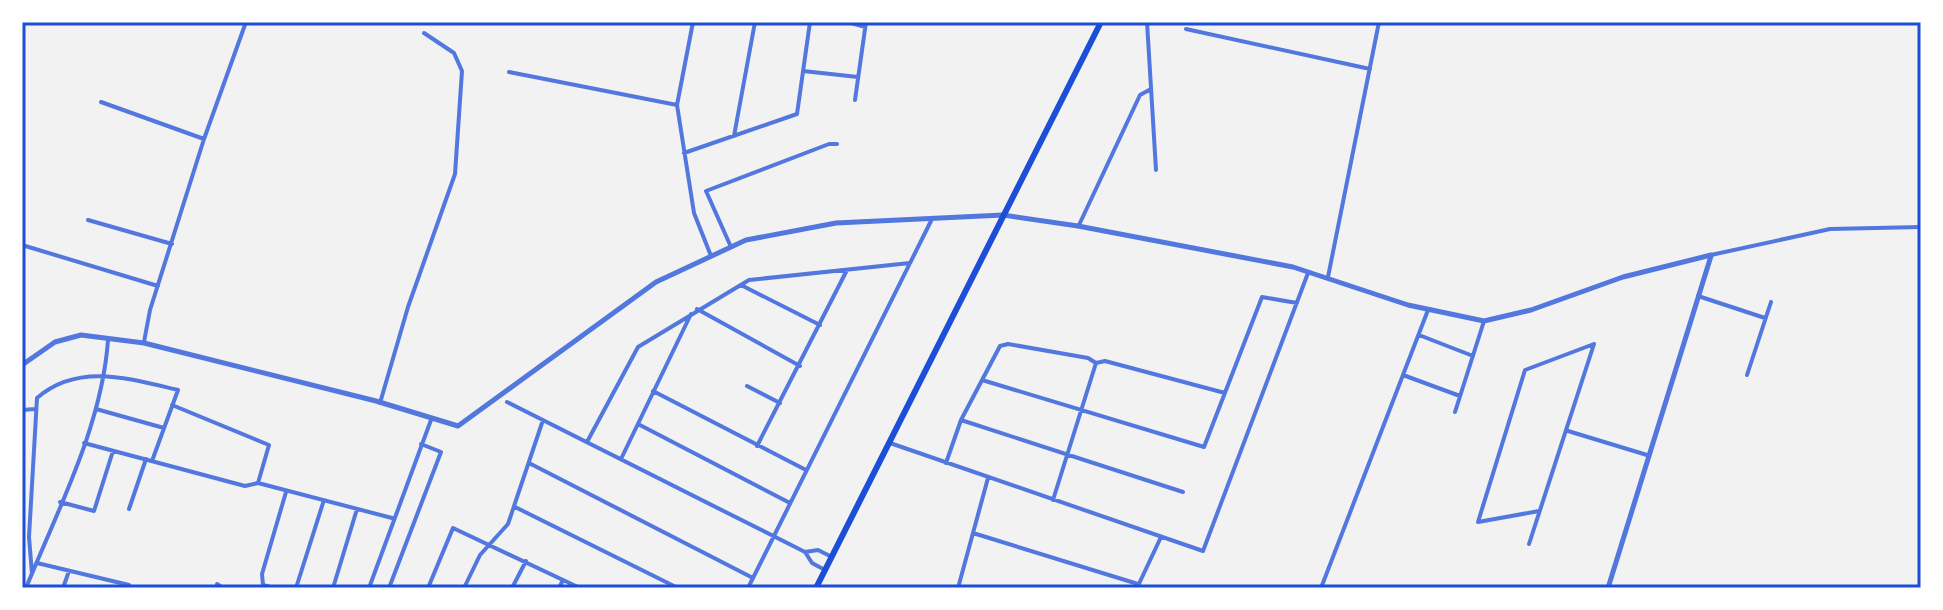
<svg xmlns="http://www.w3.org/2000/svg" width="1943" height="610" viewBox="0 0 1943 610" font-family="Lato,sans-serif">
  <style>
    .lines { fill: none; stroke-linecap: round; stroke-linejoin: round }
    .minor { stroke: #5277de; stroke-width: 4 }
    .tertiary { stroke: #5277de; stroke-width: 5 }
    .primary { stroke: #1d4ed8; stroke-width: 6 }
    .neatline { fill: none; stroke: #1d4ed8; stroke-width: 3 }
  </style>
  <rect width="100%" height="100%" fill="#f2f2f2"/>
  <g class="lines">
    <path class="minor" d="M 693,22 L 677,105 L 694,213 L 711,256
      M 848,22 L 865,27
      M 1147,22 L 1156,170
      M 1186,29 L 1370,69
      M 803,71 L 858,77
      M 509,72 L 677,105
      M 855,100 L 866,22
      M 101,102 L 204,139 L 150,310 L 144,342
      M 734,136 L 755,22
      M 204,139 L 246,22
      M 684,153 L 797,114 L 810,22
      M 88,220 L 172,244
      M 1079,225 L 1140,95 L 1151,89
      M 22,245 L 158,286
      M 731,247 L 706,191 L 829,144 L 837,144
      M 1711,255 L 1830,229 L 1921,227
      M 1328,277 L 1379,22
      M 741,285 L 820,325
      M 1698,296 L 1765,318
      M 697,309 L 800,366
      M 1419,335 L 1473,356
      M 1403,375 L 1460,396
      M 1747,375 L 1771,302
      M 982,380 L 1204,447 L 1262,297 L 1297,303
      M 747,386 L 780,403
      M 653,391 L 806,470
      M 507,402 L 805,552 L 812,563 L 825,570
      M 380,403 L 408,307 L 455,174 L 462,71 L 454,53 L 424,33
      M 172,405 L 269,445 L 258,483
      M 96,409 L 164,428
      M 22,410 L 35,409
      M 1455,412 L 1484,321
      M 961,420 L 1183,492
      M 638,424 L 790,503
      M 1568,431 L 1647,455
      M 587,442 L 638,347 L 749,280 L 910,263
      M 84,443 L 245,486 L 258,483 L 392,518
      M 890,443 L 1203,551 L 1308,273
      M 757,446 L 847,270
      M 621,459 L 691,314
      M 529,463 L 753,578
      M 946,463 L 961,420 L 1000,346 L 1008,344 L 1088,358 L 1096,363 L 1105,361 L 1225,393
      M 1053,500 L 1096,363
      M 60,502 L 94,511 L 113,451
      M 515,507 L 678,588
      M 129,509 L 146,459
      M 1539,511 L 1478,522 L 1525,370 L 1594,344
      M 973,533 L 1138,584
      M 1529,544 L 1594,344
      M 805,552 L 818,550 L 832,557
      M 37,563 L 129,585 L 128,588
      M 32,574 L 29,537 L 37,398 C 78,362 131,379 178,390 L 152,461
      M 217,584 L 223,588
      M 26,588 C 58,509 102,426 108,340
      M 63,588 L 69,571
      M 274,588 L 263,585 L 262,574 L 286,492
      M 296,588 L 323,503
      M 333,588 L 357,509
      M 369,588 L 431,420
      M 389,588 L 441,452 L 421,444
      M 428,588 L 453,528 L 580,588
      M 464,588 L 480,555 L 508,524 L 543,420
      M 512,588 L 526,561
      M 559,588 L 563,580
      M 748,588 L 931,221
      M 958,588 L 988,478
      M 1137,588 L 1161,537
      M 1321,588 L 1428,310"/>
    <path class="tertiary" d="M 22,365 L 55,342 L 81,335 L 144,343 L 376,401 L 458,426 L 656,282 L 746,240 L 836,223 L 1003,215 L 1078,226 L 1293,267 L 1408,305 L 1484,321 L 1531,310 L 1623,277 L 1711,255
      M 1608,588 L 1711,256"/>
    <path class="primary" d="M 816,588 L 1101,22"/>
  </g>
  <rect width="1943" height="610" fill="none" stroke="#ffffff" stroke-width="48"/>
  <rect x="24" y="24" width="1895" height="562" class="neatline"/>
</svg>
